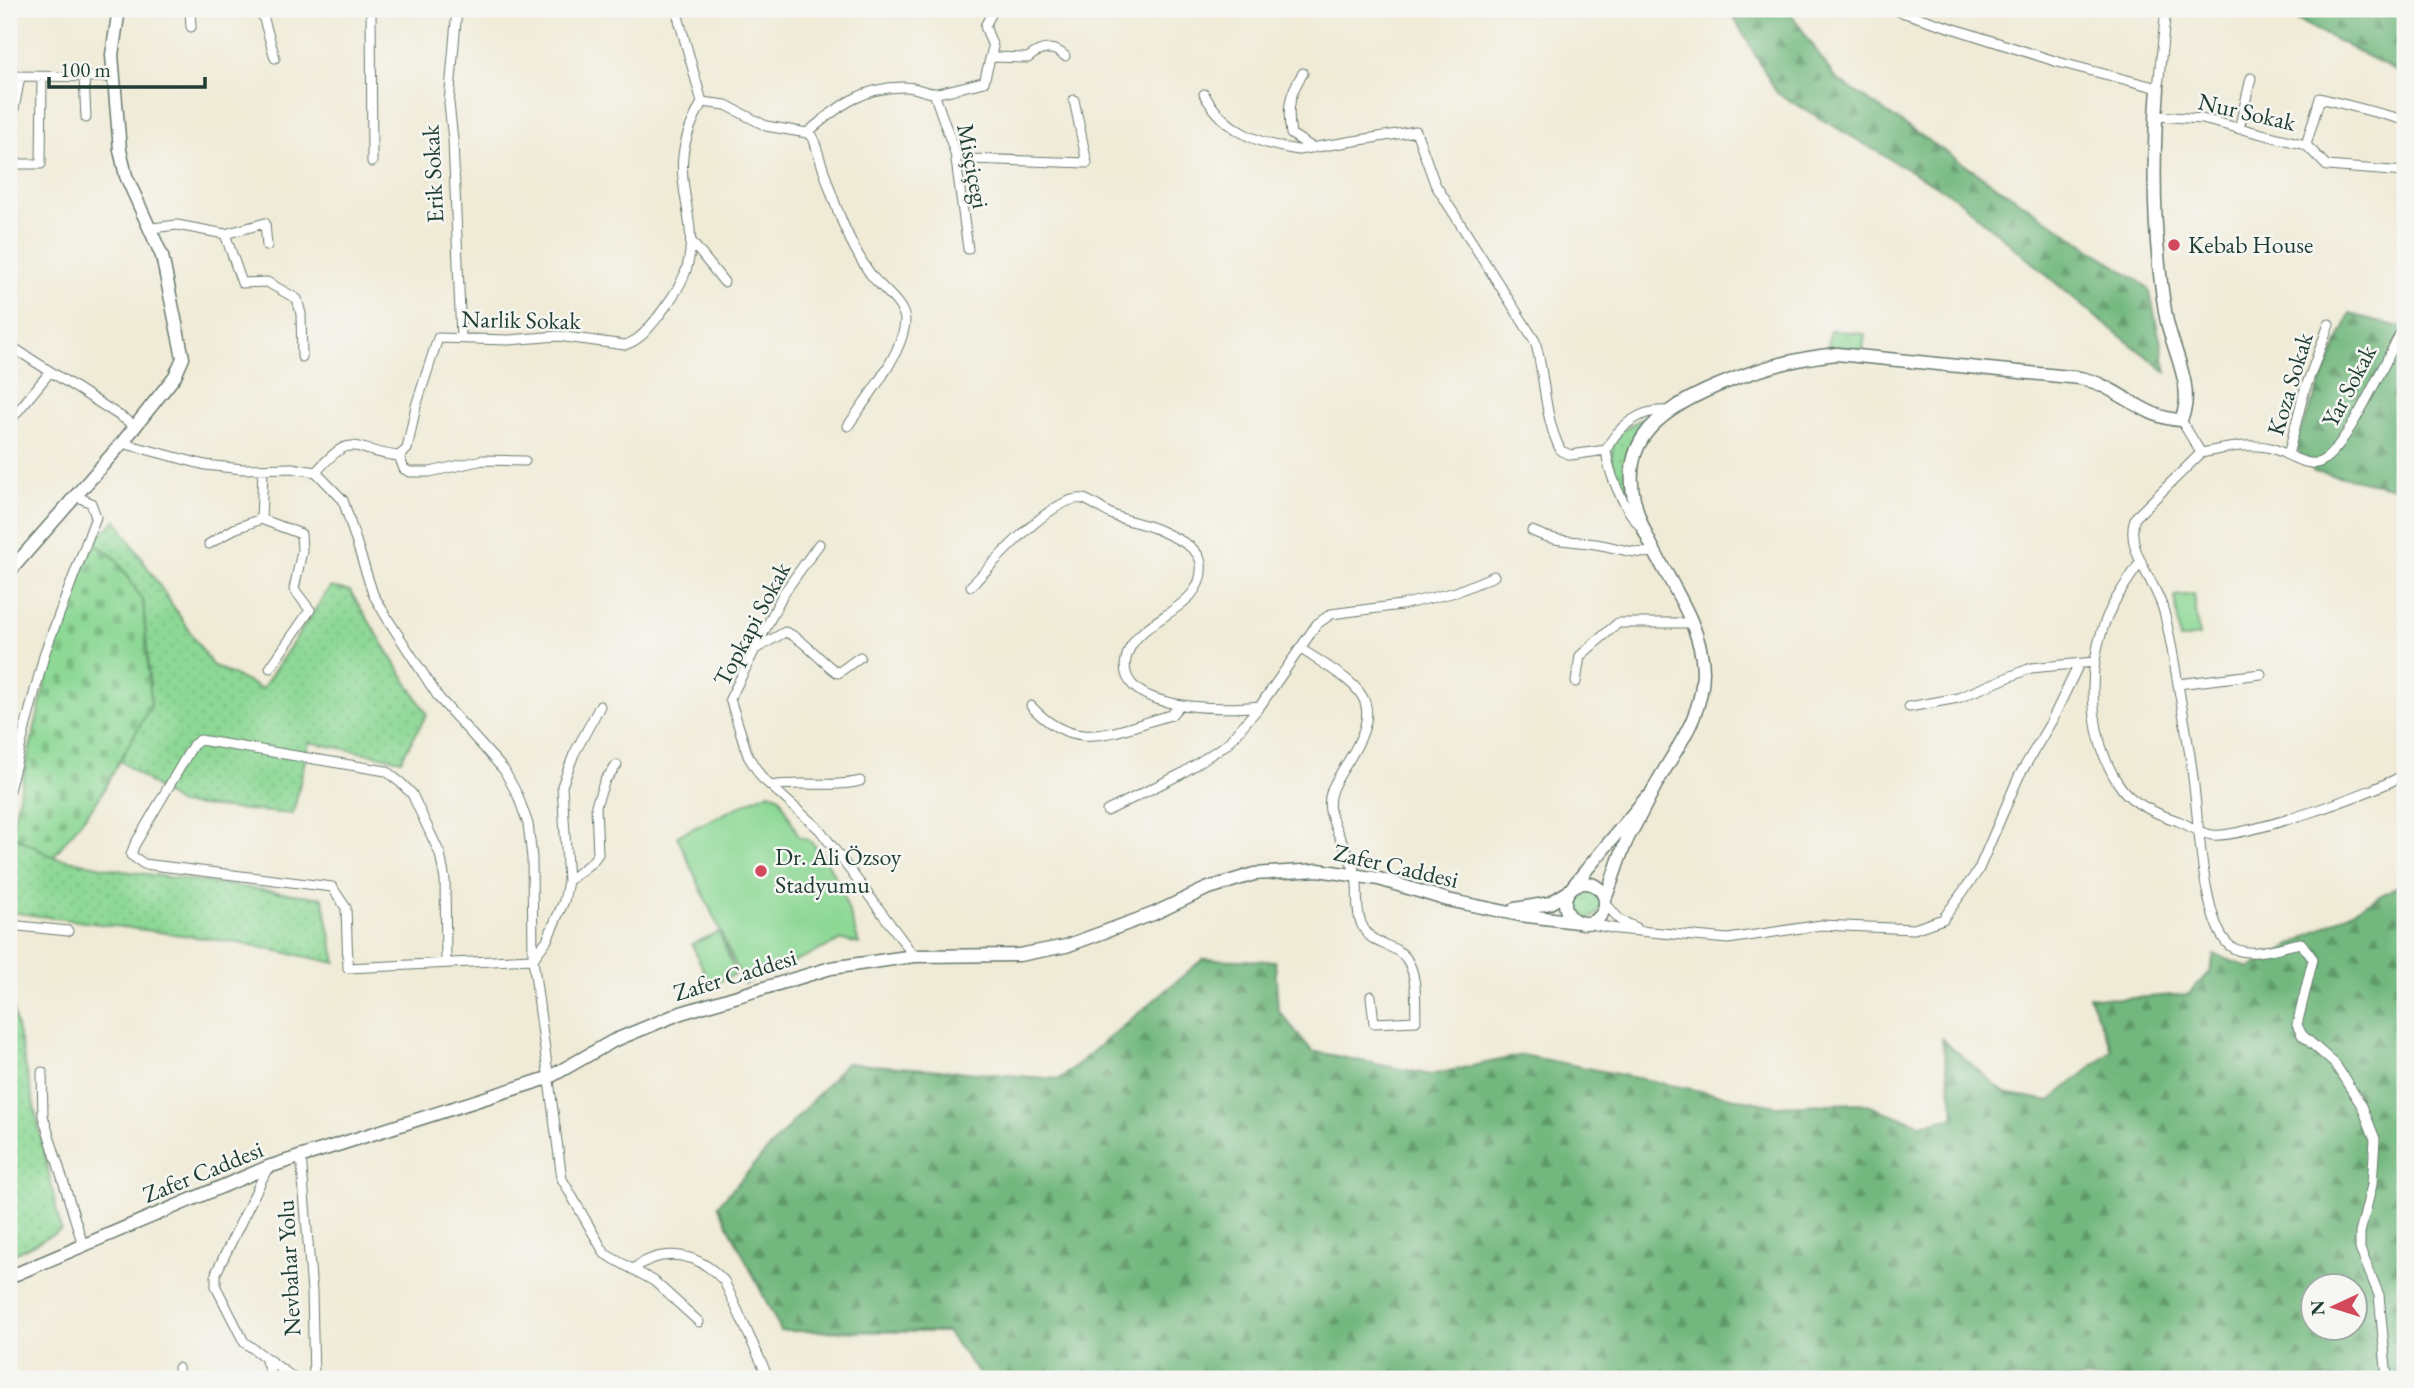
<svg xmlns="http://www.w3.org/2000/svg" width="2414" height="1388" viewBox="0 0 2414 1388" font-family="'EB Garamond',serif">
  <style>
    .grass { fill: url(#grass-dots); stroke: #568a64; stroke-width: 2 }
    .forest { fill: url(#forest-firs); stroke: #487a59; stroke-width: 2; fill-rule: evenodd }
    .cemetery { fill: url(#cemetery-stones); stroke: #568a64; stroke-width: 2 }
    .park { fill: url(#park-crowns); stroke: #568a64; stroke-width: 2 }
    .garden { fill: #8dd895; stroke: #568a64; stroke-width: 2 }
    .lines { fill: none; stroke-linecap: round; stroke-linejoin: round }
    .street-casing { stroke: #687a6d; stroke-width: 11 }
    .secondary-casing { stroke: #687a6d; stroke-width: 15 }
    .street { stroke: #fff; stroke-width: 9 }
    .secondary { stroke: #fff; stroke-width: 12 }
    .poi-dot { fill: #d1495b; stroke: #f6f6f2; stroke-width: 2.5 }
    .labels { text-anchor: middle; stroke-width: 5; stroke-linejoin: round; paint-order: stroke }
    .street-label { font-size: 24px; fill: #1f3d34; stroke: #f6f6f2 }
    .poi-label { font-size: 24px; fill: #1f3d34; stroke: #f6f6f2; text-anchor: start }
  </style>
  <defs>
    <pattern id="grass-dots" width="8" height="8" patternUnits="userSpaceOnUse" patternTransform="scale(1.75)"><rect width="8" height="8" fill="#8dd895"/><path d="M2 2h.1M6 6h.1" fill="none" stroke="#79ba81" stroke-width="1.8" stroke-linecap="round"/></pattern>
    <pattern id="forest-firs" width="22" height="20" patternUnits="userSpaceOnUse" patternTransform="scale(1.75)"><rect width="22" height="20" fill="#72b87e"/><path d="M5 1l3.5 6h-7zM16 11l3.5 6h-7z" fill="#5d9768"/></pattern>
    <pattern id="cemetery-stones" width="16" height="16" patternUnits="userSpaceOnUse" patternTransform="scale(1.75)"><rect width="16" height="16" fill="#8dd895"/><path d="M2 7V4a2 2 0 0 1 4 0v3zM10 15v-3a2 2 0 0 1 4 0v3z" fill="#79ba81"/></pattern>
    <pattern id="park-crowns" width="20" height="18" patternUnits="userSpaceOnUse" patternTransform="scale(1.75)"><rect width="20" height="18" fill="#8dd895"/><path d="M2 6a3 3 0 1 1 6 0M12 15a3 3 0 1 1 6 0" fill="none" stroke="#79ba81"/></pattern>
  </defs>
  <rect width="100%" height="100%" fill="#f6f6f2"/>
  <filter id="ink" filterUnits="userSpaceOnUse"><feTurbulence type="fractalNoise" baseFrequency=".0143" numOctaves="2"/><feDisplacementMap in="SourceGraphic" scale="14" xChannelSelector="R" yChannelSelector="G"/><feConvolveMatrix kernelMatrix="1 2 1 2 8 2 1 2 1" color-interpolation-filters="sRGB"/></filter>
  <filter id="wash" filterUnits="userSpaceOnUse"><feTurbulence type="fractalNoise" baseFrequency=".00686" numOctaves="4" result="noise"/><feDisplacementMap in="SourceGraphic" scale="28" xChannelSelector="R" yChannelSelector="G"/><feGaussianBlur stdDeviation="1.57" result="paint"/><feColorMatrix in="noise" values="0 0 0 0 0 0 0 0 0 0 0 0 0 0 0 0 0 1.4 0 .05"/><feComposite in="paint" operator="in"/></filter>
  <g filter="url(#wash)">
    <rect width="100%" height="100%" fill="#f0ebd7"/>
    <path class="grass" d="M 1653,414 C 1621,446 1629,461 1626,500 C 1607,453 1599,437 1653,414 Z
      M 116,520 L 212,665 L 262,689 L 330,587 L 350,591 L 427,714 L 401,760 L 309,742 L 293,814 L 179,804 L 119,760 L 151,705 L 143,601 L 124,571 L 93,542 Z
      M 10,834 L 53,857 L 123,871 L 323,898 L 336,963 L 234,942 L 9,912 Z
      M1569 903a16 16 0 1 1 32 0a16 16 0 1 1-32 0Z
      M 9,990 L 61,1230 L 9,1257 Z"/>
    <path class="forest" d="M 1729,9 L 1788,9 L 1835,78 L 2149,288 L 2167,372 L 2097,318 L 1955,197 L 1777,93 Z
      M 2276,9 L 2385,9 L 2405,18 L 2405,76 Z
      M 2350,314 L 2405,328 L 2405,490 L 2314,471 L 2294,446 Z
      M 2405,882 L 2405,1379 L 983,1379 L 947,1332 L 781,1331 L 718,1205 L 846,1063 L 1060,1079 L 1203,959 L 1275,961 L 1278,1010 L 1312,1051 L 1431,1075 L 1523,1055 L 1775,1106 L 1861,1103 L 1920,1124 L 1955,1117 L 1942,1039 L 2005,1093 L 2050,1101 L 2112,1050 L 2089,996 L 2118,999 L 2189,994 L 2210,971 L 2214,954 L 2250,968 ZM 2312,1286 L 2354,1286 L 2354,1328 L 2312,1328 Z"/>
    <path class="cemetery" d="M 93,542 L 116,559 L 143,601 L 151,705 L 98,800 L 53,857 L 10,834 L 52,654 Z"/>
    <path class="park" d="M 1830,330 L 1865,334 L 1863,350 L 1828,346 Z"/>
    <path class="garden" d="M 2194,594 L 2199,636 L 2180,639 L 2175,596 Z
      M 769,792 L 780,797 L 799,837 C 828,839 852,919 859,944 L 842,940 L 744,984 L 677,836 Z
      M 719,932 L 736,974 L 710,985 L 692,944 Z"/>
  </g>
  <g filter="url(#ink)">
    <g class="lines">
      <g class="street-casing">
        <path id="street" d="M 190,9 L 191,27
          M 261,9 L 275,58
          M 371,9 L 372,162
          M 457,9 L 449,103 L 453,140 L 461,338
          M 676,9 L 702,102
          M 1892,9 L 2058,62 L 2158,88 L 2166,9
          M 992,57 L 1028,58 C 1040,48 1052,45 1065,56
          M 1303,73 C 1289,94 1287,109 1291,134 L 1313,148
          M 9,76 L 113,77
          M 84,77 L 86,118
          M 934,93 L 955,153 L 968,249
          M 1204,94 C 1224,130 1257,144 1298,150 L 1416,131 L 1435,184 L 1535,341 C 1546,378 1543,416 1561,451 L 1571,455 L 1606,450
          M 702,102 L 726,105 L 766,126 L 807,133 C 837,107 863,86 906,87 C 916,87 927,94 937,93 C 953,90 969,85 984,82 L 993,47 L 985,26 L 994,9
          M 2156,116 L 2202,119 L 2306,145 L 2327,166 L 2405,172
          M 2239,129 L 2251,78
          M 807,133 L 813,137 C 828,184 842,234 871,275 C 881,288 906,305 905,322 C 902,356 866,398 848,426
          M 9,135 L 20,77
          M 2306,145 L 2320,98 L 2405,120
          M 955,153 L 972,159 L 1087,163 L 1074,100
          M 19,164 L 41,164 L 42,77
          M 152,228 L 177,225 L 225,234 L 265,223 L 267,246
          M 225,234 L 242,283 L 267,282 L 297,299 L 301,314 L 302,357
          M 691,241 L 724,282
          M 9,345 L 134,425
          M 2181,420 L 2201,453
          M 9,422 L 50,372
          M 122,443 L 205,465 L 243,469 L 292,468 L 316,472 C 354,429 350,451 399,456 L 407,449 L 416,406 L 438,338 L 509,340 L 558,336 L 625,345 C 640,340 647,330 657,318 C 669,302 684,283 688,263 C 697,227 679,192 683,156 C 685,136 693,120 702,102
          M 2201,453 L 2135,518 C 2124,551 2156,580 2164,612 C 2171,639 2175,668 2180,696 C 2186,729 2192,763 2195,796 C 2199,829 2204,923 2229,945 C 2247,961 2281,946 2301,943 L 2313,959 L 2297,1025 L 2302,1035 L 2335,1064 L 2362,1106 L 2375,1139 L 2372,1185 L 2360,1233 L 2360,1249 L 2379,1295 L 2387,1379
          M 2201,453 C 2223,449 2248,442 2271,448 C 2285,452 2302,465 2316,463 C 2343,461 2389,351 2405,325
          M 2288,455 L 2304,392 L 2329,324
          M 399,456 L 404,469 L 410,472 L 430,472 L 483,460 L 525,461
          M 316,472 L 343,500 L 373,594 L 387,618 L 439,698 L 504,770 L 518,796 L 528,824 L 532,858 L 533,959 L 562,1179 L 605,1254 L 654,1281 L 699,1322
          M 261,519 L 263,470
          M 1640,526 C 1623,506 1609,476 1606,450 C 1617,427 1641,408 1667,411
          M 1532,531 C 1559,544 1573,539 1601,545 C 1619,548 1635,555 1654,552
          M 209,544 L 234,529 L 261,519 L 301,534 L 302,551 L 294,589 L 310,610 L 270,668
          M 819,544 L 783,594 L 730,699 L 748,756 L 762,778 L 820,830 L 914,956
          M 2141,561 C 2127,582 2109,606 2102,631 C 2086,679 2091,749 2123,790 C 2135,805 2160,815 2178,821 C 2188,825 2202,834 2212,835 C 2244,838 2377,792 2405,774
          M 971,586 C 991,566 1054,493 1083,499 C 1092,501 1102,510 1111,514 C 1127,522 1145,523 1161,531 C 1175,538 1198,546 1201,563 C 1206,609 1144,615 1129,650 C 1102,713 1227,710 1260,706
          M 757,648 L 785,632 C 802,637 821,662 838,673 L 860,657
          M 1301,649 C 1364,690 1390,698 1342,771 C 1334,784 1327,795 1330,811 C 1335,834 1350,853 1356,875 C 1359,891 1355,909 1361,923 C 1371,948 1394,942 1406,958 C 1418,975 1415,1001 1416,1021 L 1374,1023 L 1371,996
          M 1576,682 L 1580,656 L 1618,623 L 1691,623
          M 2178,684 L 2261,674
          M 1031,706 C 1077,756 1115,730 1171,715 L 1179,706
          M 1909,707 L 1958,698 L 2031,668 L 2094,662
          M 771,786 C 800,781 835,788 860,781
          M 9,790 L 45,652 L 96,517 L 91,503 L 76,496
          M 1107,811 L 1181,774 L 1227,744 L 1260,706 L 1317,624 L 1331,614 L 1401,605 L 1456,592 L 1494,576
          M 568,881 L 592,862 L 598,854 L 596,805 L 605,780 L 617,765
          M 1606,904 L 1620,920 L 1635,927
          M 1586,923 L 1617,929 L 1728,939 L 1821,925 L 1914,929 L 1943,919 L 1978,871 L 2019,776 L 2051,722 L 2079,664
          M 9,925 L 68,931
          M 446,961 L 445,880 L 440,854 L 412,794 L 401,783 L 386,771 L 200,740 L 193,745 L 134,846 L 131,855 L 144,864 L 332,887 L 346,908 L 348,968 L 533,959 L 547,940 L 564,901 L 568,881 L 562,786 L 574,754 L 600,706
          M 42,1072 L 43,1116 L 83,1245
          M 301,1155 L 312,1292 L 314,1379
          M 268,1167 L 216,1273 L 216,1287 L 244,1342 L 295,1379
          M 633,1269 C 663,1246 699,1253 724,1281 L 769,1379
          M 266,1361 L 273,1379
          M 178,1368 L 179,1379"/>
      </g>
      <g class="secondary-casing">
        <path id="secondary" d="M 9,572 L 122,443 L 175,376 L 183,358 L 162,256 L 126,176 L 120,150 L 112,55 L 119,9
          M1565 903a20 20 0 1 1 40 0a20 20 0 1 1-40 0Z
          M 1573,886 L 1646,798
          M 1605,899 C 1614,878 1619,854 1630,834 C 1638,820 1645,806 1652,792 C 1673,751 1703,720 1703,671 C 1702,619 1661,573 1642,525 C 1611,447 1652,413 1719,385 C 1757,369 1796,358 1837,354 L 2080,378 C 2117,385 2143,419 2181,420 C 2196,388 2172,350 2166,317 C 2153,241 2152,166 2158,88
          M 1515,909 L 1550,903 L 1568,892
          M 9,1277 L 268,1167 L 548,1078 L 613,1041 L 681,1013 L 831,968 L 914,956 L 1019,955 L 1066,946 L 1153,914 L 1206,889 L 1254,874 L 1318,870 L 1379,879 L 1448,900 L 1520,915 L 1577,922"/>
      </g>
      <use href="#street" class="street"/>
      <use href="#secondary" class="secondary"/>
    </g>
  </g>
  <g class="poi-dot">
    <circle cx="2174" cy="245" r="7"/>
    <circle cx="761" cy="871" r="7"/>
  </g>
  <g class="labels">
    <g class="street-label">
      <text transform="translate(2247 112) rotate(13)" y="8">Nur Sokak</text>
      <text transform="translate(973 166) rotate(79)" y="8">Misçiçegi</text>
      <text transform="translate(433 174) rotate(-93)" y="8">Erik Sokak</text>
      <text transform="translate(521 320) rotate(1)" y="8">Narlik Sokak</text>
      <text transform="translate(2290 384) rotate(-73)" y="8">Koza Sokak</text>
      <text transform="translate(2349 386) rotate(-62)" y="8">Yar Sokak</text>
      <text transform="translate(752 624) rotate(-62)" y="8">Topkapi Sokak</text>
      <text transform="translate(1396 866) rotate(13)" y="8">Zafer Caddesi</text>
      <text transform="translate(735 975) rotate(-17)" y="8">Zafer Caddesi</text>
      <text transform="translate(203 1172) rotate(-22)" y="8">Zafer Caddesi</text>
      <text transform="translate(289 1268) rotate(-93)" y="8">Nevbahar Yolu</text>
    </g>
    <g class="poi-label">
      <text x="2188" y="253">Kebab House</text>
      <text x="775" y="865">Dr. Ali Özsoy<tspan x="775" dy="28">Stadyumu</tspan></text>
    </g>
  </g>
  <rect width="2414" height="1388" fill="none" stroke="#f6f6f2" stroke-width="35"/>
  <g transform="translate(2334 1307) rotate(266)"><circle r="33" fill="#f6f6f2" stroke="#a0aca6" stroke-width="2"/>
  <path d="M0-5L12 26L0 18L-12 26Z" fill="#d1495b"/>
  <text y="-10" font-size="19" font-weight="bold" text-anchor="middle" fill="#1f3d34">N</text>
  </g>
  <path d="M49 77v10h156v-10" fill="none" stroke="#1f3d34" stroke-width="3.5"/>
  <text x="60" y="77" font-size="21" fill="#1f3d34" stroke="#f6f6f2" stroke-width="5" paint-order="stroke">100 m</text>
</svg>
